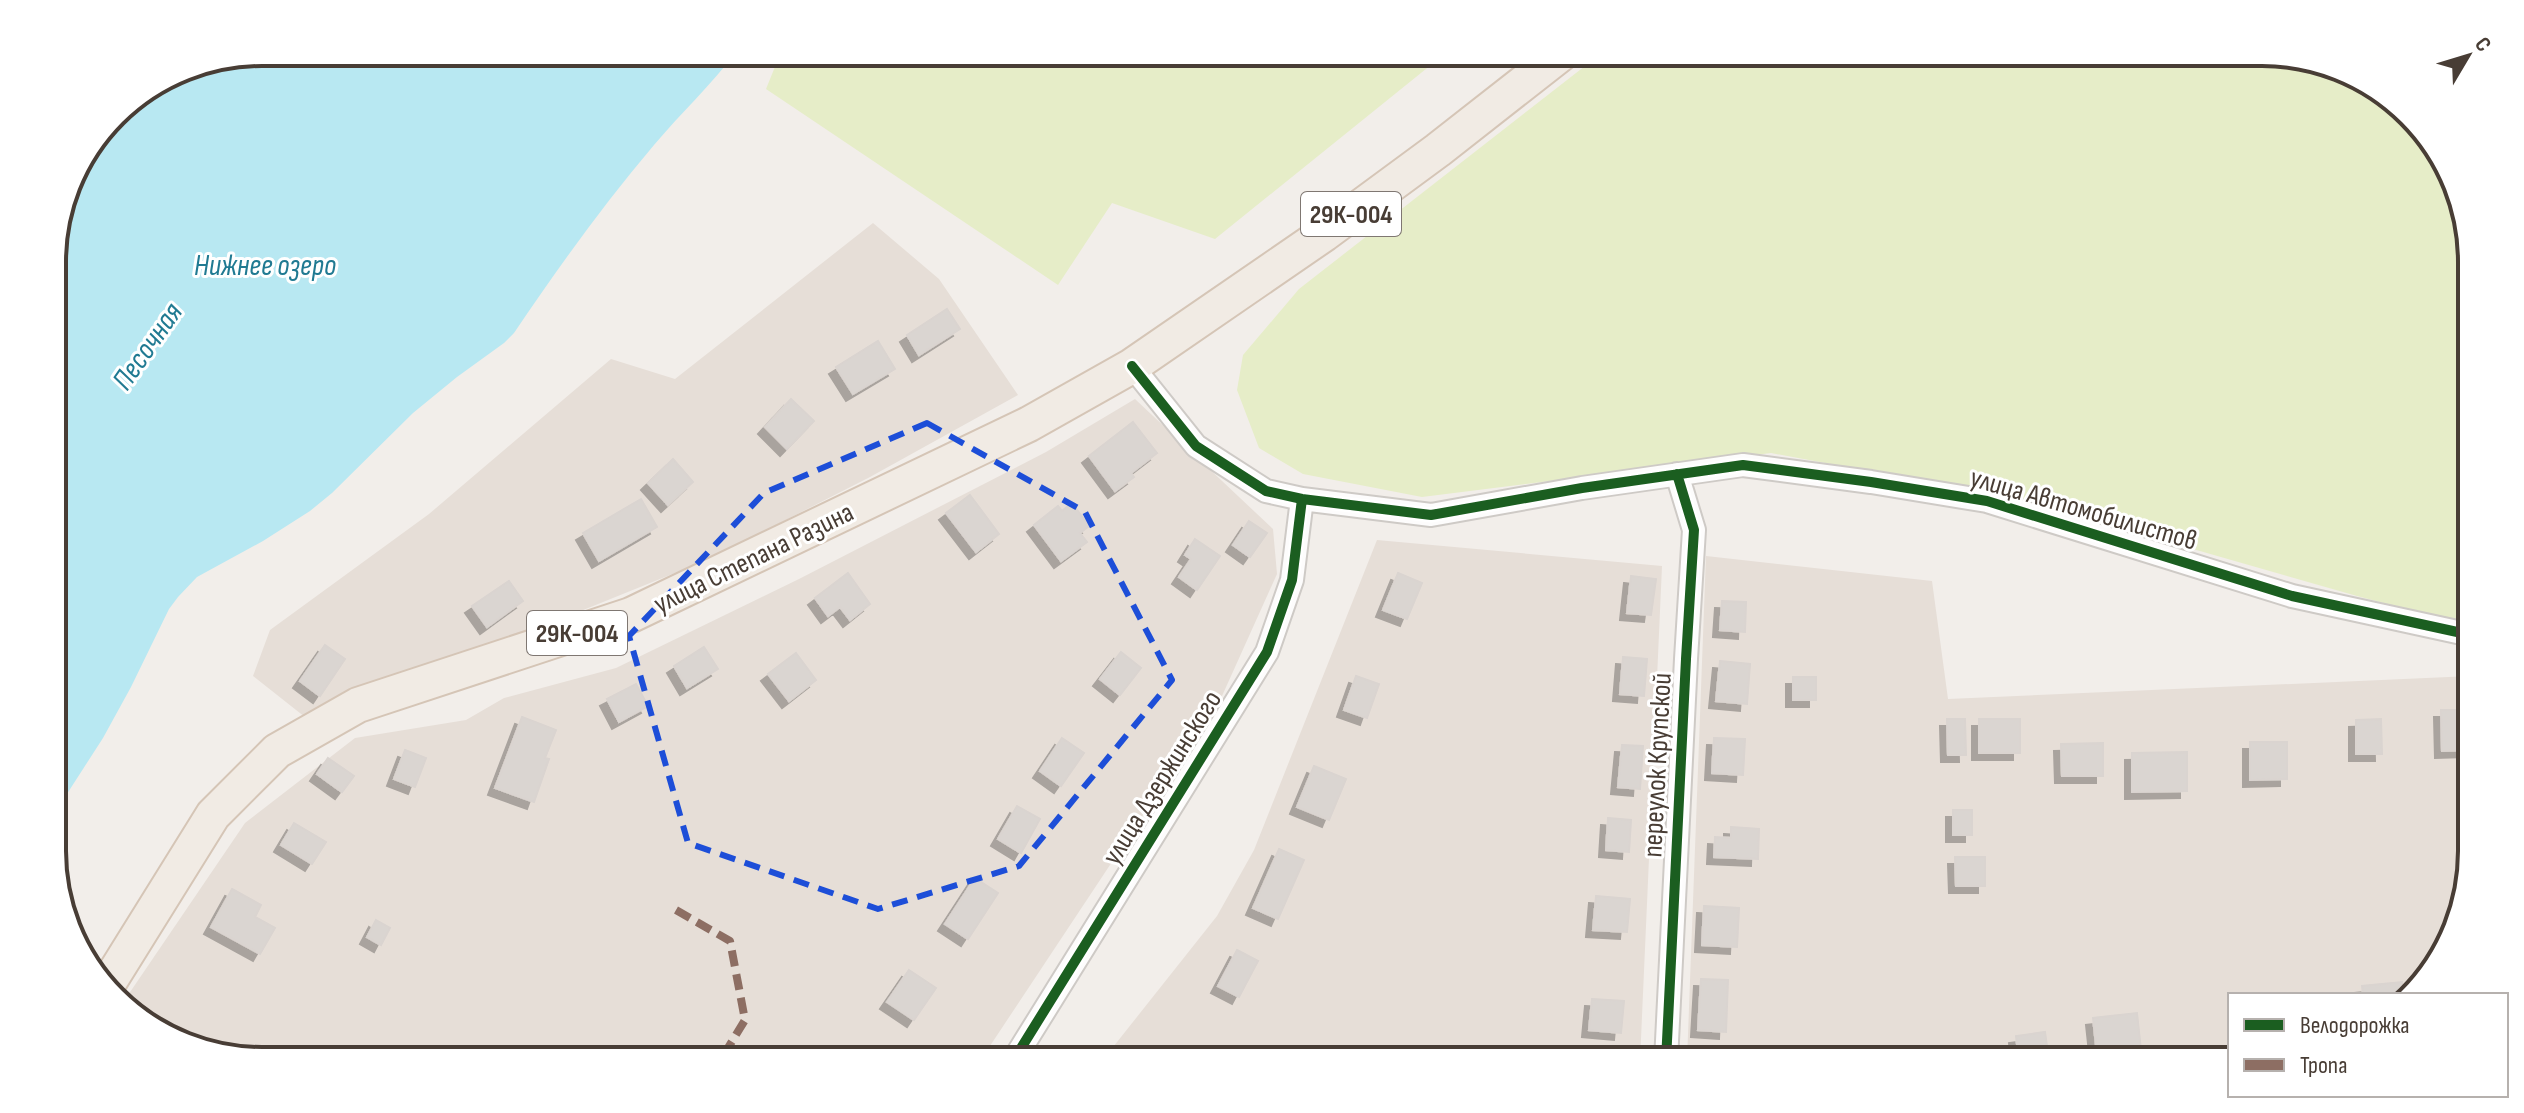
<svg xmlns="http://www.w3.org/2000/svg" width="2524" height="1113" viewBox="0 0 2524 1113" font-family="'Sofia Sans Condensed',sans-serif">
  <style>
    .residential { fill: #e6ded7 }
    .green { fill: #e6edc8 }
    .water { fill: #b8e8f2 }
    .building { fill: #dad5d1; stroke: #dad4d0; stroke-width: 2; filter: url(#shadow) }
    .lines { fill: none; stroke-linecap: round; stroke-linejoin: round }
    .minor-casing { stroke: #cecac6; stroke-width: 26 }
    .primary-casing { stroke: #d5c5b6; stroke-width: 38 }
    .minor { stroke: #fdfcfc; stroke-width: 22 }
    .primary { stroke: #f1ebe4; stroke-width: 34 }
    .quiet { stroke: #8d6e63; stroke-width: 8; stroke-dasharray: 16 8; stroke-linecap: butt }
    .cycleway-casing { stroke: #fff; stroke-width: 15 }
    .cycleway { stroke: #1b5e20; stroke-width: 10 }
    .marked { fill: none; stroke: #1d4ed8; stroke-width: 6; stroke-dasharray: 16 10; stroke-linejoin: round }
    .labels { text-anchor: middle; stroke-width: 6; stroke-linejoin: round; paint-order: stroke }
    .shield { fill: #fff; stroke: #7f7772; stroke-width: 2 }
    .shield-label { font-size: 26px; font-weight: bold; fill: #483d35 }
    .street-label { font-size: 28px; fill: #483d35; stroke: #fff }
    .water-label { font-size: 30px; font-style: italic; fill: #207a92; stroke: #fff }
    .rim { fill: none; stroke: #483d35; stroke-width: 4 }
  </style>
  <defs>
    <filter id="shadow"><feDropShadow dx="-7" dy="7" stdDeviation="0" flood-color="#0004"/></filter>
  </defs>
  <rect width="100%" height="100%" fill="#f2eeea"/>
  <path class="residential" d="M 873,223 L 939,279 L 1018,395 L 870,477 L 707,560 L 561,619 L 380,680 L 310,721 L 253,676 L 270,630 L 429,514 L 611,359 L 675,379 Z
    M 1135,399 L 1273,529 L 1277,574 L 1222,696 L 980,1061 L 262,1061 L 182,1045 L 124,1001 L 245,823 L 355,738 L 466,720 L 504,698 L 616,668 L 799,579 L 1046,452 Z
    M 1377,540 L 1662,566 L 1640,1061 L 1102,1061 L 1217,916 L 1254,850 Z
    M 1706,556 L 1932,581 L 1948,699 L 2471,676 L 2472,851 L 2456,931 L 2407,995 L 2230,995 L 2230,1061 L 1687,1061 Z"/>
  <path class="green" d="M 781,52 L 1447,52 L 1215,239 L 1112,203 L 1058,285 L 766,89 Z
    M 1603,52 L 2262,52 L 2342,68 L 2428,134 L 2470,234 L 2471,626 L 2357,596 L 2015,498 L 1771,453 L 1422,497 L 1303,474 L 1259,448 L 1237,390 L 1243,355 L 1299,289 Z"/>
  <path class="water" d="M 262,52 L 736,52 C 711,85 681,113 654,145 C 603,205 558,268 514,333 L 504,343 L 457,377 L 413,413 L 332,493 L 310,511 L 263,541 L 197,577 L 178,597 L 169,609 L 131,687 L 103,738 L 54,814 L 52,248 L 73,170 L 123,104 L 182,68 Z"/>
  <path class="building" d="M 947,309 L 960,329 L 919,355 L 907,335 Z
    M 878,341 L 895,369 L 853,394 L 836,367 Z
    M 791,399 L 814,421 L 787,449 L 765,427 Z
    M 1133,422 L 1157,453 L 1131,473 L 1134,477 L 1115,491 L 1089,456 Z
    M 673,459 L 693,482 L 668,505 L 648,483 Z
    M 970,495 L 999,534 L 976,552 L 946,513 Z
    M 641,499 L 657,527 L 599,561 L 583,533 Z
    M 1072,503 L 1089,526 L 1080,533 L 1087,542 L 1061,561 L 1034,525 L 1058,506 L 1062,511 Z
    M 1249,521 L 1267,533 L 1250,557 L 1233,545 Z
    M 1195,539 L 1220,556 L 1197,590 L 1179,577 L 1191,559 L 1185,555 Z
    M 848,573 L 870,604 L 850,620 L 840,607 L 828,616 L 815,598 Z
    M 1398,573 L 1422,583 L 1407,619 L 1383,610 Z
    M 1631,576 L 1656,579 L 1651,615 L 1627,613 Z
    M 509,581 L 523,601 L 487,627 L 472,606 Z
    M 1722,601 L 1746,602 L 1745,632 L 1720,630 Z
    M 325,645 L 345,659 L 320,696 L 300,681 Z
    M 704,647 L 718,669 L 687,688 L 674,666 Z
    M 1121,652 L 1141,668 L 1120,695 L 1100,679 Z
    M 796,653 L 816,680 L 789,701 L 768,674 Z
    M 1623,657 L 1647,659 L 1644,696 L 1620,694 Z
    M 1720,661 L 1750,664 L 1747,704 L 1716,701 Z
    M 1356,676 L 1379,684 L 1367,718 L 1344,710 Z
    M 1793,677 L 1816,677 L 1816,700 L 1793,700 Z
    M 636,684 L 648,706 L 619,722 L 607,699 Z
    M 2441,710 L 2472,710 L 2472,750 L 2442,751 Z
    M 522,717 L 556,730 L 545,758 L 549,759 L 534,802 L 495,788 Z
    M 1947,719 L 1965,719 L 1966,755 L 1948,755 Z
    M 1979,719 L 2020,719 L 2020,753 L 1979,753 Z
    M 2381,719 L 2382,754 L 2356,754 L 2356,720 Z
    M 1062,738 L 1084,753 L 1061,786 L 1040,771 Z
    M 1714,738 L 1745,739 L 1743,775 L 1712,773 Z
    M 2250,742 L 2287,742 L 2287,779 L 2250,780 Z
    M 2103,743 L 2103,776 L 2062,776 L 2061,744 Z
    M 1622,745 L 1643,746 L 1640,789 L 1618,787 Z
    M 405,750 L 426,758 L 415,787 L 394,779 Z
    M 2187,752 L 2187,791 L 2132,792 L 2132,753 Z
    M 328,758 L 354,776 L 342,792 L 317,774 Z
    M 1314,766 L 1346,779 L 1329,820 L 1297,807 Z
    M 1017,806 L 1040,819 L 1021,853 L 998,839 Z
    M 1953,810 L 1972,810 L 1972,835 L 1953,835 Z
    M 1608,818 L 1631,820 L 1629,852 L 1606,850 Z
    M 294,823 L 326,842 L 312,864 L 281,845 Z
    M 1731,827 L 1759,829 L 1758,859 L 1714,857 L 1715,837 L 1731,838 Z
    M 1279,849 L 1304,860 L 1278,919 L 1253,908 Z
    M 1955,857 L 1985,857 L 1985,886 L 1956,886 Z
    M 975,878 L 998,893 L 968,939 L 945,924 Z
    M 232,889 L 261,905 L 255,917 L 275,928 L 260,954 L 211,927 Z
    M 1596,896 L 1630,899 L 1627,932 L 1593,930 Z
    M 1704,906 L 1739,908 L 1737,947 L 1702,945 Z
    M 376,920 L 390,928 L 381,945 L 367,937 Z
    M 1237,950 L 1258,961 L 1239,997 L 1218,986 Z
    M 909,970 L 936,988 L 914,1020 L 887,1002 Z
    M 1701,979 L 1728,980 L 1726,1032 L 1698,1030 Z
    M 2402,982 L 2403,995 L 2363,995 L 2362,986 Z
    M 1592,999 L 1624,1001 L 1621,1033 L 1589,1030 Z
    M 145,1010 L 184,1032 L 179,1042 L 142,1015 Z
    M 2137,1013 L 2141,1050 L 2097,1055 L 2093,1018 Z
    M 2045,1032 L 2049,1061 L 2019,1061 L 2016,1036 Z
    M 1698,1050 L 1734,1052 L 1733,1061 L 1698,1061 Z
    M 1999,1053 L 2000,1061 L 1977,1061 L 1976,1056 Z"/>
  <g class="lines">
    <g class="minor-casing">
      <path id="minor" d="M 1132,366 L 1196,446 L 1266,491 L 1302,499 L 1431,515 L 1582,488 L 1743,465 L 1871,482 L 1987,501 L 2292,596 L 2471,635
        M 1013,1061 L 1267,652 L 1292,580 L 1302,499
        M 1666,1061 L 1686,659 L 1694,530 L 1677,474"/>
    </g>
    <g class="primary-casing">
      <path id="primary" d="M 106,987 L 213,815 L 277,751 L 358,705 L 631,615 L 1029,424 L 1132,366 L 1324,234 L 1438,150 L 1563,52"/>
    </g>
    <use href="#minor" class="minor"/>
    <use href="#primary" class="primary"/>
    <path class="quiet" d="M 676,910 L 730,941 L 745,1020 L 720,1061"/>
    <g class="cycleway-casing">
      <path id="cycleway" d="M 1132,366 L 1196,446 L 1266,491 L 1302,499 L 1431,515 L 1582,488 L 1743,465 L 1871,482 L 1987,501 L 2292,596 L 2471,635
        M 1013,1061 L 1267,652 L 1292,580 L 1302,499
        M 1666,1061 L 1686,659 L 1694,530 L 1677,474"/>
    </g>
    <use href="#cycleway" class="cycleway"/>
  </g>
  <path class="marked" d="M 927,423 L 1085,512 L 1172,680 L 1019,866 L 878,909 L 688,843 L 629,636 L 764,493 Z"/>
  <g class="labels">
    <g class="shield">
      <rect x="1301" y="192" width="100" height="44" rx="6"/>
      <rect x="527" y="611" width="100" height="44" rx="6"/>
    </g>
    <g class="shield-label">
      <text x="1351" y="223">29К-004</text>
      <text x="577" y="642">29К-004</text>
    </g>
    <g class="street-label">
      <text transform="translate(2084 508) rotate(16)" y="10">улица Автомобилистов</text>
      <text transform="translate(753 557) rotate(-26)" y="10">улица Степана Разина</text>
      <text transform="translate(1656 765) rotate(-87)" y="10">переулок Крупской</text>
      <text transform="translate(1161 777) rotate(-58)" y="10">улица Дзержинского</text>
    </g>
    <g class="water-label">
      <text x="265" y="275">Нижнее озеро</text>
      <text transform="translate(147 346) rotate(-55)" y="10">Песочная</text>
    </g>
  </g>
  <path d="M0 0H2524V1113H0ZM262 66H2262A196 196 0 0 1 2458 262V851A196 196 0 0 1 2262 1047H262A196 196 0 0 1 66 851V262A196 196 0 0 1 262 66Z" fill="#fff" fill-rule="evenodd"/>
  <path class="rim" d="M262 66H2262A196 196 0 0 1 2458 262V851A196 196 0 0 1 2262 1047H262A196 196 0 0 1 66 851V262A196 196 0 0 1 262 66Z"/>
  <rect x="2228" y="993" width="280" height="104" fill="#ffffff" stroke="#b6b1ae" stroke-width="2"/>
  <rect x="2244" y="1019" width="40" height="12" fill="#1b5e20" stroke="#b6b1ae" stroke-width="2"/>
  <text x="2300" y="1033" font-size="24" fill="#483d35">Велодорожка</text>
  <rect x="2244" y="1059" width="40" height="12" fill="#8d6e63" stroke="#b6b1ae" stroke-width="2"/>
  <text x="2300" y="1073" font-size="24" fill="#483d35">Тропа</text>
  <g transform="translate(2468 56) rotate(52)" stroke="#ffffff" stroke-width="6" paint-order="stroke">
  <path d="M0-6L14 30L0 20L-14 30Z" fill="#483d35"/>
  <text y="-12" font-size="22" font-weight="bold" text-anchor="middle" fill="#483d35">С</text>
  </g>
</svg>
